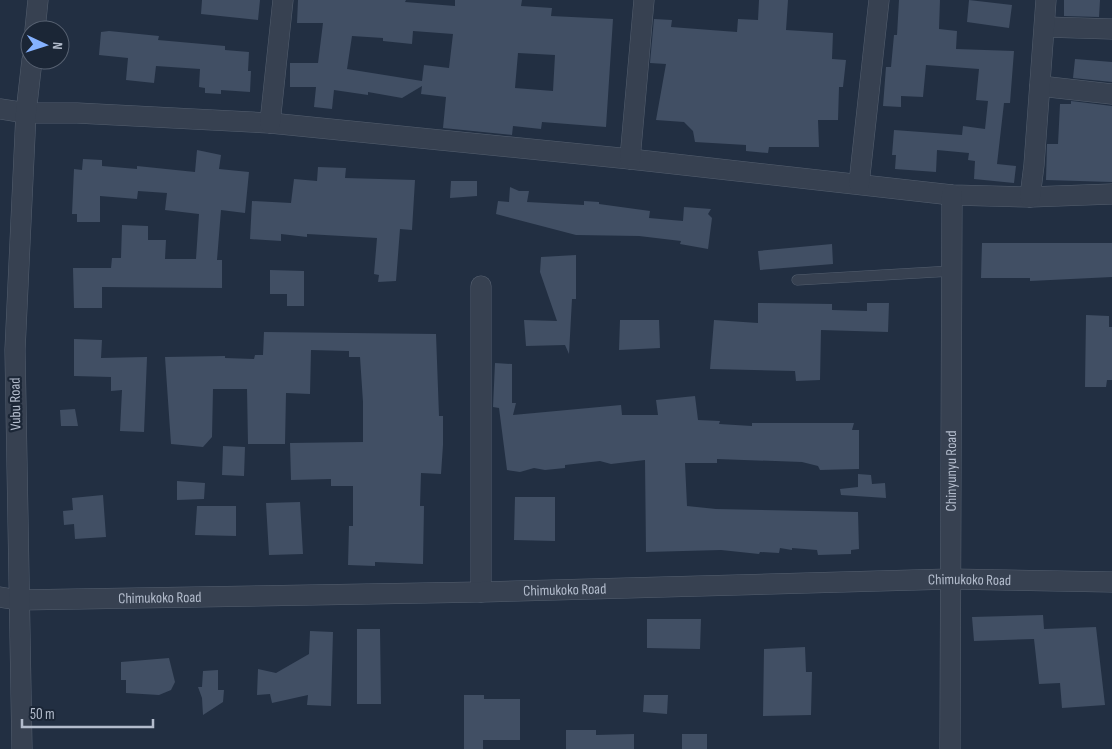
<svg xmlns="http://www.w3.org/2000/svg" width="1112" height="749" viewBox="0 0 1112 749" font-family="'Sofia Sans Condensed',sans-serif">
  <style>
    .building { fill: #414f64; fill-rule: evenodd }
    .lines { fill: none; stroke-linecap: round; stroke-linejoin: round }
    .service-casing { stroke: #545f6f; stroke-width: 11 }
    .minor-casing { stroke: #545f6f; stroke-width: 21 }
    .service { stroke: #374151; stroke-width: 10 }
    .minor { stroke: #374151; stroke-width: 20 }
    .labels { text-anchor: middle; stroke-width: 4.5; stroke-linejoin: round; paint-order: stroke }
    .street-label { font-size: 15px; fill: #b3bccc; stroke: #1b2636 }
  </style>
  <rect width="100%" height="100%" fill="#222f42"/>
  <path class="building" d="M 202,0 L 260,0 L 258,20 L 201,14 Z
    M 298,0 L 406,0 L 405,2 L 455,6 L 455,0 L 522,0 L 521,6 L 552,8 L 551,16 L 613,19 L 606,127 L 542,122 L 541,129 L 513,126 L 512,135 L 443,128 L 446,97 L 421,94 L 422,86 L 402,98 L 368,92 L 368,95 L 334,90 L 332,109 L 314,107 L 316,87 L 290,87 L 290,63 L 318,63 L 323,23 L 297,23 ZM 413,31 L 453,34 L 449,68 L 424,65 L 422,81 L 347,69 L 352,36 L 383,38 L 383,41 L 412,44 ZM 518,53 L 555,55 L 553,91 L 515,88 Z
    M 759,0 L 788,0 L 786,30 L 833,33 L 832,59 L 846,60 L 843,87 L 839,87 L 838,120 L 818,120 L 819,147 L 769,147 L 768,153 L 746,151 L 746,145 L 695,142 L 693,131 L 684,122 L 656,120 L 666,64 L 650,63 L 654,19 L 672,20 L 671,27 L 737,32 L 738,19 L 758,20 Z
    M 899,0 L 940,0 L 939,29 L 957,31 L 956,49 L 1014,51 L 1010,103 L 1004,103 L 997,164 L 1016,166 L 1014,183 L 974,179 L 975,161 L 968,160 L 969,153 L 937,150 L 936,172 L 895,169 L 896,155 L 892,155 L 894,130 L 962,135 L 963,126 L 985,129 L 988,101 L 976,100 L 979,69 L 926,65 L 923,97 L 901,96 L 901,107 L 883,106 L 886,67 L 891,67 L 894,35 L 897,35 Z
    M 969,0 L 1012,5 L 1009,28 L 967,22 Z
    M 1064,0 L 1100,0 L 1099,17 L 1064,16 Z
    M 109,31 L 159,36 L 158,40 L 225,46 L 225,50 L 249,52 L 248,71 L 251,71 L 250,92 L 221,90 L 221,94 L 205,93 L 205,88 L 199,87 L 200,69 L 156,66 L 154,83 L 126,80 L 128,58 L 99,55 L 101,32 Z
    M 1075,59 L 1112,62 L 1112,82 L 1073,78 Z
    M 1071,101 L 1112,106 L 1112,182 L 1046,180 L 1047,144 L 1058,144 L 1060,104 L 1071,104 Z
    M 197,150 L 221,155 L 219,169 L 249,172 L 245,213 L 221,210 L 217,260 L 222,260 L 222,288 L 102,287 L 102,308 L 74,308 L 73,268 L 111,268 L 112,258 L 121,258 L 122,225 L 148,226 L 148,240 L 166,240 L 165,259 L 196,259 L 199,214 L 165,210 L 167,193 L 138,191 L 137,199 L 100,196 L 100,222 L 77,222 L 77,214 L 72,214 L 74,169 L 82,170 L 83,159 L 102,160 L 102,166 L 137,169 L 137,166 L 195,172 Z
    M 318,167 L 346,168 L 345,178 L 415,180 L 412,230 L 400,229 L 396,281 L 378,282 L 379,275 L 374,274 L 377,238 L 307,234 L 307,237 L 281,234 L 281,241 L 250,239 L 252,201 L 291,203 L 294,179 L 317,181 Z
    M 451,181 L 477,181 L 477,196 L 450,198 Z
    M 510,187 L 519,191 L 529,191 L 527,202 L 584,205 L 584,201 L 599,202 L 599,204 L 650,211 L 649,218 L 683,221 L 684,207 L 711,209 L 708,214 L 712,218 L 708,249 L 680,244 L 681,241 L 639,236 L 576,235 L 496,214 L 498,201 L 509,202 Z
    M 982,243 L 1112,243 L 1112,277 L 1030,281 L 1030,278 L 981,278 Z
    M 832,244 L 833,264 L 760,270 L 758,251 Z
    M 576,255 L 576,299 L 572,299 L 569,354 L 565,345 L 526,346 L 524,320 L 557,321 L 540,272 L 541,257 Z
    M 270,270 L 304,271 L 304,306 L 287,306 L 287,294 L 270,294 Z
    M 758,303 L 832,304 L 832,310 L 867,311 L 867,303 L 889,303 L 888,332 L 821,330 L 820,380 L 796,381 L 795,371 L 710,369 L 714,320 L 758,323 Z
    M 1086,315 L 1109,316 L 1109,327 L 1112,327 L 1112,380 L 1107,380 L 1106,387 L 1085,387 Z
    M 620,320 L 659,320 L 660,348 L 619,350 Z
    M 264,332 L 436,334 L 439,416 L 443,416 L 443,445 L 441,474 L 421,473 L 420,506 L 424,506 L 423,564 L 375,562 L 375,566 L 348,565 L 349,526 L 353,526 L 353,486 L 331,486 L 331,479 L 291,480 L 290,443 L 363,442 L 363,402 L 360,357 L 349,357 L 349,351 L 311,350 L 310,394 L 286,393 L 285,444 L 248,444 L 247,389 L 213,389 L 212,437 L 203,447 L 171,444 L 165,357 L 225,356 L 225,358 L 254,359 L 255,355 L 263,355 Z
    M 74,339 L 102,340 L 101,358 L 147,357 L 144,432 L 120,431 L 122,390 L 111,391 L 111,377 L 74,376 Z
    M 495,363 L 512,364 L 512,403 L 516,403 L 513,415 L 621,405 L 622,415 L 658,415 L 656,400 L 695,396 L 698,420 L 720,421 L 719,424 L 752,426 L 752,423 L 854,423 L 852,430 L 859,430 L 859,469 L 820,470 L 818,466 L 802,462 L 717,459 L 717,463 L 685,463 L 687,506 L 716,509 L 858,512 L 859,549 L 851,550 L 851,554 L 818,555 L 817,550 L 792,548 L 792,550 L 780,548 L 779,553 L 760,552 L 759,554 L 721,550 L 646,552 L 645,460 L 611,464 L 600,461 L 565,465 L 565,468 L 545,470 L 534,468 L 520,472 L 507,470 L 499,408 L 493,407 Z
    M 75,409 L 78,426 L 61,426 L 60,410 Z
    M 223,446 L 245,447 L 244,476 L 222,475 Z
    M 858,474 L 871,475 L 872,484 L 885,483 L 886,498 L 841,495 L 840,489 L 858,487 Z
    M 177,481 L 205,483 L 204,499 L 177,500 Z
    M 103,495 L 106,537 L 75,539 L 74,524 L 64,525 L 63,511 L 73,510 L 72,498 Z
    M 515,497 L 555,497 L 555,541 L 514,540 Z
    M 300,502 L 303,554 L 269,555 L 266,503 Z
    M 197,506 L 236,506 L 236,536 L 195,535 Z
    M 1043,615 L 1044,629 L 1096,627 L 1105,705 L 1062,708 L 1060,683 L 1039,684 L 1034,639 L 974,641 L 972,617 Z
    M 647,619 L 701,619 L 700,649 L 647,648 Z
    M 357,629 L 380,629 L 381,704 L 357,704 Z
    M 310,631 L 333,632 L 331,706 L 307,705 L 308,695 L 272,703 L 270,694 L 257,695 L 258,669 L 276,673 L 309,654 Z
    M 805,647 L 806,672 L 812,672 L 811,715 L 763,716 L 764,649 Z
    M 169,658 L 175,682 L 171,690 L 159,695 L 126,693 L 126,680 L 121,680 L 121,662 Z
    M 218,670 L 218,690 L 224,690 L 223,702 L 203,715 L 202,698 L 198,687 L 202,687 L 203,671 Z
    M 464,695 L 484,695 L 484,699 L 520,699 L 520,740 L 483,740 L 483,749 L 464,749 Z
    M 644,695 L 668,695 L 667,714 L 643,712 Z
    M 566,730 L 596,730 L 596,735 L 634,734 L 634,749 L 566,749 Z
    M 682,734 L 707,734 L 707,749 L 682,749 Z"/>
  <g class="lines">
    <g class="service-casing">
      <path id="service" d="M 797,280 L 952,271"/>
    </g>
    <g class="minor-casing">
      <g id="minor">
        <path d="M 1045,27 L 1112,29"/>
        <path d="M 35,30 L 38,0"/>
        <path d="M 1040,86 L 1112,94"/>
        <path d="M 0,109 L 26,113 L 77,113 L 270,123 L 630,159 L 952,195 L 1030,197 L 1112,194"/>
        <path d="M 270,123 L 283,0"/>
        <path d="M 630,159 L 644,0"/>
        <path d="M 859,184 L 879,0"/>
        <path d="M 1030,197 L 1034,165 L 1046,0"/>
        <path d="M 481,286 L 481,592"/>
        <path id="s1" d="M 0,597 L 18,600 L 481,592 L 950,579 L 1112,582"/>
        <path d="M 22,749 L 15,350 L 26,113 L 32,60"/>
        <path id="s2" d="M 950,749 L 952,195"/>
      </g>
    </g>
    <use href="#service" class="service"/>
    <use href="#minor" class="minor"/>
  </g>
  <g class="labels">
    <g class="street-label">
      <text transform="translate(15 404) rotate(-91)" y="5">Vubu Road</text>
      <text dy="5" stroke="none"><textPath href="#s2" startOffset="278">Chinyunyu Road</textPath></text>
      <text dy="5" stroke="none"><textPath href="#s1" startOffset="970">Chimukoko Road</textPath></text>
      <text dy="5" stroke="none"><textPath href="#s1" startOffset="565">Chimukoko Road</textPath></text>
      <text dy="5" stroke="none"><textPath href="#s1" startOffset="160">Chimukoko Road</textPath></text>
    </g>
  </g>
  <g transform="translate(45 45) rotate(94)"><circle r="24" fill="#1b2636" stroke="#586272"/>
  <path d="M0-4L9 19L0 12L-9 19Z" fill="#85b2ff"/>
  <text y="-8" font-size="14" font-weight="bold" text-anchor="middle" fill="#b3bccc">N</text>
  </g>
  <path d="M22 719v8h131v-8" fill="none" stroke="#b3bccc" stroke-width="2.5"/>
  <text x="30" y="719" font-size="15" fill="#b3bccc" stroke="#1b2636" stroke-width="4" paint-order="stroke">50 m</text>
</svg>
